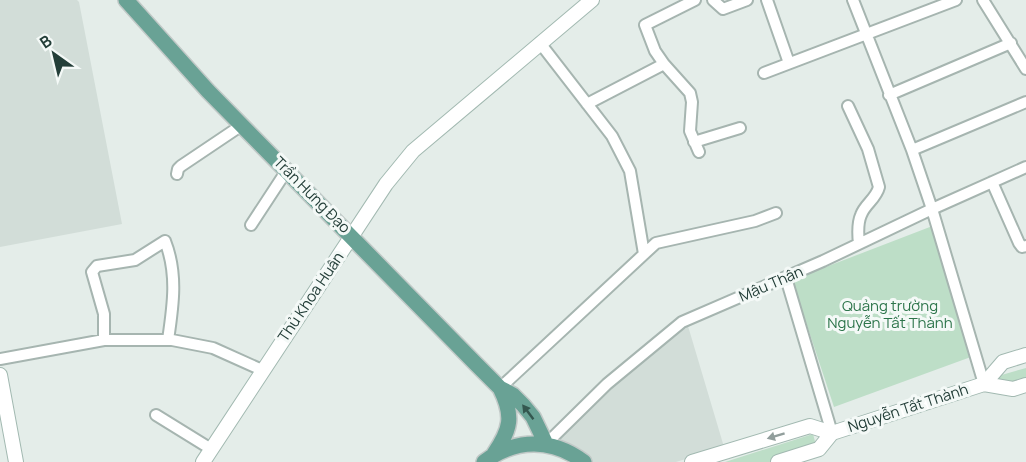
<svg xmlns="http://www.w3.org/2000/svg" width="1026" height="462" viewBox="0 0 1026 462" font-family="Manrope,sans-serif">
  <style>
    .built { fill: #d2ddd8 }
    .green { fill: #bddec7 }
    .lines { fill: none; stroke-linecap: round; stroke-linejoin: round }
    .street-casing { stroke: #a6b5b0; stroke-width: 14 }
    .secondary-casing { stroke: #a2b9b1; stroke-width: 16 }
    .primary-casing { stroke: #c1c9c7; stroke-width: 18 }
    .street { stroke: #fff; stroke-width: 10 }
    .secondary { stroke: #fff; stroke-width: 14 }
    .primary { stroke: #69a295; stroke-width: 15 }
    .oneway { fill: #34574f }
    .oneway2 { fill: #919e9c }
    .labels { text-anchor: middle; stroke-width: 6; stroke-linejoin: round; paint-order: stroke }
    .street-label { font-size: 15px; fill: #233e38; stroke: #f4f9f7 }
    .park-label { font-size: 15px; fill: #2d754b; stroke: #f4f9f7 }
  </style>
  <rect width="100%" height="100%" fill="#e4ede9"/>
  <path class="built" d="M 0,0 L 77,0 L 79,2 L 122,224 L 0,247 Z
    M 688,326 L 724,447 L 676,462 L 578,462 L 552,436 Z"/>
  <path class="green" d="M 935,225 L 979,354 L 834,407 L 792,280 Z
    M 1026,368 L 1026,381 L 1002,389 L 998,376 Z
    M 813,434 L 817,449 L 774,462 L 725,462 Z"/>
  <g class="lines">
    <g class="street-casing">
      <path id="street" d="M 695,0 L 645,25 L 655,51 L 664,64 L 690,93 L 692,102 L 690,131 L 699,152
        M 713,0 L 723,9 L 747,0
        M 767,0 L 789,63
        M 853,0 L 912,150 L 932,209 L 984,384
        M 983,0 L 1026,69
        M 540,43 L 612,136 L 630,171 L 644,254
        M 764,73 L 956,0
        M 889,95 L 1011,43
        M 587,104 L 664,64
        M 848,106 L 868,149 L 879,187 C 876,199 865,204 861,215 C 857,224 858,235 859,244
        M 694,142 L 740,128
        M 912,150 L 1026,102
        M 177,174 L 178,169 L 181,166 L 242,125
        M 992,182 L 1019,243 L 1022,247 L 1026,246
        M 251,225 L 287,170
        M 786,278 L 832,433
        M 104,340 L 104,314 L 92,272 L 97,266 L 135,260 L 165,241 C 178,274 173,306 168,340
        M 0,359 L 104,340 L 172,340 L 213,348 L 262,370
        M 500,388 L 656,243 L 755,221 L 776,213
        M 156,415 L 211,449
        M 546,444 L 607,384 L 682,322 L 823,261 L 932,209 L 1026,167"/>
    </g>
    <g class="secondary-casing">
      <path id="secondary" d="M 0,375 L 16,462
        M 984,384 L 1003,362 L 1026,355
        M 203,462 L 386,184 L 413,151 L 592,0
        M 692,462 L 810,426 L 832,433
        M 778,462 L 819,449 L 832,433 L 984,384 L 1013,389 L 1026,385"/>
    </g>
    <g class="primary-casing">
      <path id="primary" d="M 126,0 L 208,91 L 476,364 L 500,388 L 513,395 L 523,405 L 533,417 L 546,444
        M 494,454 C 511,429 514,416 500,388
        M 484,462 C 516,438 552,438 584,462"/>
    </g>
    <use href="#street" class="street"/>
    <use href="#secondary" class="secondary"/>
    <use href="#primary" class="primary"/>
  </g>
  <defs><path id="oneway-solid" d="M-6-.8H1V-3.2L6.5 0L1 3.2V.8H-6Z" transform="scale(1.5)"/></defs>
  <use class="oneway" href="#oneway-solid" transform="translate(528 412) rotate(-127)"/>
  <use class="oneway2" href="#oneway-solid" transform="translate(776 436) rotate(163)"/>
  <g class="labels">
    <g class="street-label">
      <text transform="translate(312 195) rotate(45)" y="5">Trần Hưng Đạo</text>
      <text transform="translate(771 284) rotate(-23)" y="5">Mậu Thân</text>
      <text transform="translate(311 297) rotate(-56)" y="5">Thủ Khoa Huân</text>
      <text transform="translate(908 408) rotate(-18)" y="5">Nguyễn Tất Thành</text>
    </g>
    <g class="park-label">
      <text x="890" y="311">Quảng trường<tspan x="890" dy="17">Nguyễn Tất Thành</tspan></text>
    </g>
  </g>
  <g transform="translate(54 54) rotate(326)" stroke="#f4f9f7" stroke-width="4.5" paint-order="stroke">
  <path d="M0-4.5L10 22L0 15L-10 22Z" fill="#233e38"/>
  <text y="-9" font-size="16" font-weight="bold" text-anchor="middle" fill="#233e38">B</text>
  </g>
</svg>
